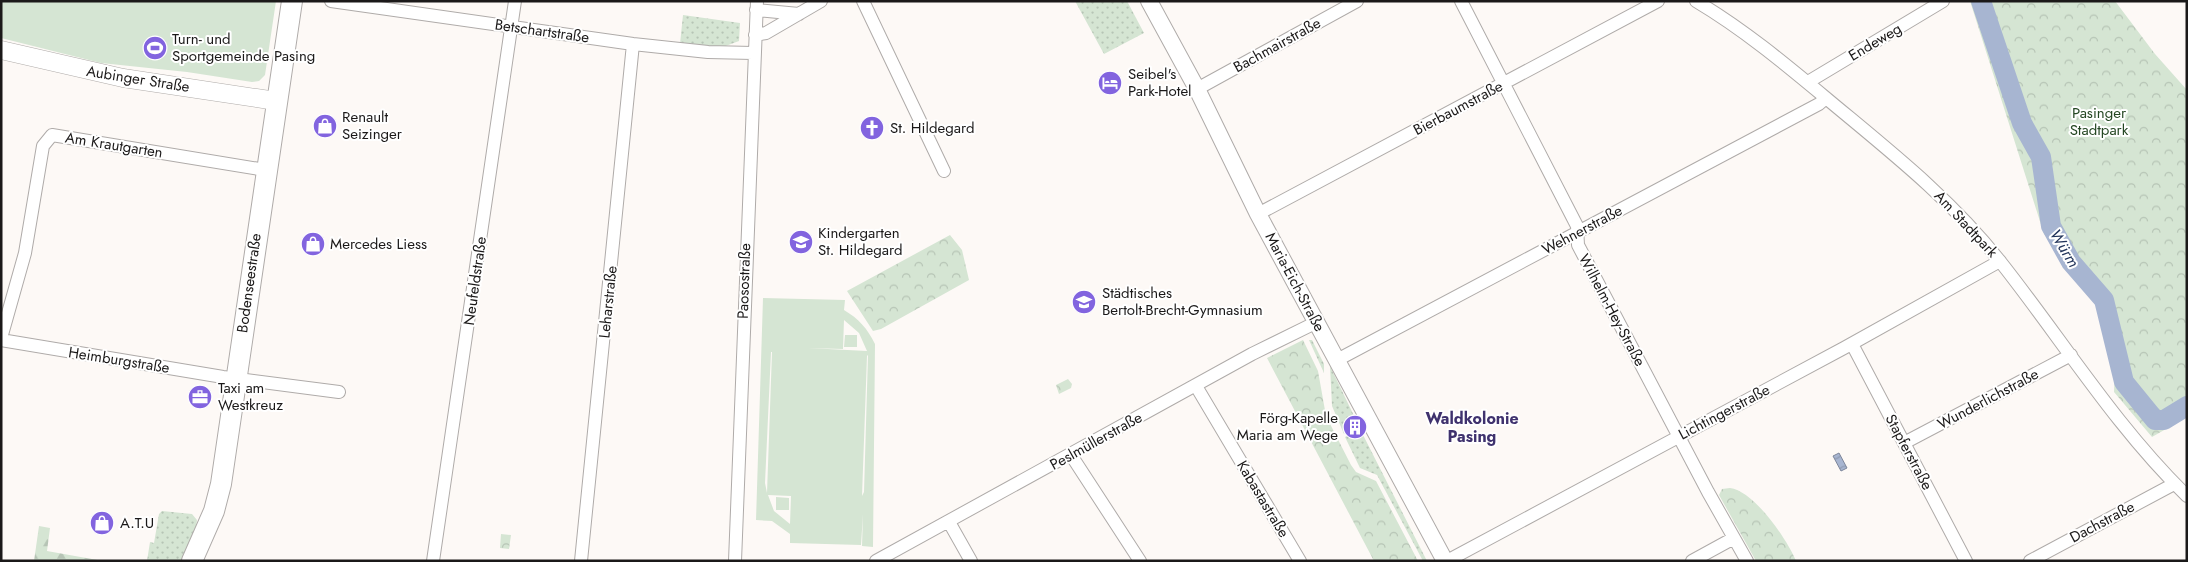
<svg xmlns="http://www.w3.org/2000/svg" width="2188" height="562" viewBox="0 0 2188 562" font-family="Jost,sans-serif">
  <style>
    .grass { fill: url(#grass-dots) }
    .forest { fill: url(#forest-firs) }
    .park { fill: url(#park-crowns) }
    .pitch { fill: #d5e5d3; fill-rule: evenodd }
    .water { fill: url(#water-waves); stroke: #7d869a }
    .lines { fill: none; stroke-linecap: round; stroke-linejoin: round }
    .river { stroke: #a7b5d1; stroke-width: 20 }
    .minor-casing { stroke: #afaba9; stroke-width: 14 }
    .tertiary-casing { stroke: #afaba9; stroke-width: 18 }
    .secondary-casing { stroke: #afaba9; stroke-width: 19 }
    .primary-casing { stroke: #afaba9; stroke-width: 22 }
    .minor { stroke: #fff; stroke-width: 12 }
    .tertiary { stroke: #fff; stroke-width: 16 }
    .secondary { stroke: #fff; stroke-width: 18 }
    .primary { stroke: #fff; stroke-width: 20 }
    .labels { text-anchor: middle; stroke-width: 4; stroke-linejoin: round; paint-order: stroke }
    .street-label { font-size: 15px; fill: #1b1919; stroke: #fff }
    .poi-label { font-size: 15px; fill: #1b1919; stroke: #fff; text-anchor: start }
    .park-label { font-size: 15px; fill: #254723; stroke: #fff }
    .water-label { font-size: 16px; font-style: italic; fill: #23355b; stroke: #fff }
    .neighbourhood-label { font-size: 16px; font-weight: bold; fill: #3f326e; stroke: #fff }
  </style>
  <defs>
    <pattern id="grass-dots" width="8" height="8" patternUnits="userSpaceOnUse" patternTransform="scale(1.25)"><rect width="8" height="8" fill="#d5e5d3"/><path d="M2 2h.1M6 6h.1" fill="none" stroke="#b6c4b5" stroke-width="1.8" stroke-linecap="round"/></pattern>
    <pattern id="forest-firs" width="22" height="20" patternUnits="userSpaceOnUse" patternTransform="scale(1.25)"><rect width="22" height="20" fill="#d5e5d3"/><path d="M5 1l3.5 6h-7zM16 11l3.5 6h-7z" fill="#b6c4b5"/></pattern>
    <pattern id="park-crowns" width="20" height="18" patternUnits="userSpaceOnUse" patternTransform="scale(1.25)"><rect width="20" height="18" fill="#d5e5d3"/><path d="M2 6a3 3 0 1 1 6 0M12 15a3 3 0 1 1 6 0" fill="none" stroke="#b6c4b5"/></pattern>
    <pattern id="water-waves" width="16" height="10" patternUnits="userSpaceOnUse" patternTransform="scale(1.25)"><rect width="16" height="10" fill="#a7b5d1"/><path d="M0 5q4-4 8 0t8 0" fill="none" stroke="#8f9bb3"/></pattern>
  </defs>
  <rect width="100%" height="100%" fill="#fdf9f6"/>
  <path class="grass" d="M 1075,1 L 1127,1 L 1144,33 L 1104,54 Z
    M 683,15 L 740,23 L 739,41 L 723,47 L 680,44 Z
    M 1309,340 L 1312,340 L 1324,364 L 1324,373 Z
    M 1330,366 L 1357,422 L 1350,425 L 1352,430 L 1344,434 L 1332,406 Z
    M 1360,429 L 1427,561 L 1423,561 L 1377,475 L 1360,468 L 1345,437 Z
    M 162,511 L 192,514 L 197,520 L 196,528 L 181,561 L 147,561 L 150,542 L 154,543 L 159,514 Z"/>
  <path class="forest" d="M 39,526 L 50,528 L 47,551 L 103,561 L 34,561 Z"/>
  <path class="park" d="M 1970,1 L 2115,1 L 2155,54 L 2187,90 L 2187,417 L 2152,437 L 2114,392 L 2117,318 L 2044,234 Z
    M 950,235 L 962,250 L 969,280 L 881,329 L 873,331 L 847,291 Z
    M 1303,340 L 1318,371 L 1326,416 L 1351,465 L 1356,472 L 1376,481 L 1418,561 L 1374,561 L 1267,358 Z
    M 1068,379 L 1072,384 L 1071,388 L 1059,394 L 1056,385 Z
    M 1730,488 C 1754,491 1787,539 1796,561 L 1756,561 L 1719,495 L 1722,489 Z
    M 501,534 L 511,535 L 509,549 L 500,548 Z"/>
  <path class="pitch" d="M 1,1 L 276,1 L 265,75 L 259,81 L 252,82 L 187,72 L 101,63 L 1,38 Z
    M 763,298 L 845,300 L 844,310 C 859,319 867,328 875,344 L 873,547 L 862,546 L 863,514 L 861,545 L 790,543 L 790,534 L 772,521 L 756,520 ZM 844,320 L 859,333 L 867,351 L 808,348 L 843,349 ZM 771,352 L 772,352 L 767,493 L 765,483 ZM 868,355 L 864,492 L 862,496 L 867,356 ZM 768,495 L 791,496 L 790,524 L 774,511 Z
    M 845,335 L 857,335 L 857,347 L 844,347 Z
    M 776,497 L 789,498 L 789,510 L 776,510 Z"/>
  <path class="water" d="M 1839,453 L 1847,468 L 1841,471 L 1833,456 Z"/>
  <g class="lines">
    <path class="river" d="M 1981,1 L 2022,123 L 2041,157 L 2051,226 L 2071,262 L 2104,300 L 2124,382 L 2155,420 L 2164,420 L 2187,406"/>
    <g class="minor-casing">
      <path id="minor" d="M 331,1 L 633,44 L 708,52 L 753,53
        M 863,1 L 944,171
        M 1461,1 L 1577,226 L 1578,245 L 1708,492 L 1747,561
        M 1696,1 C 1743,29 1784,63 1826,98 C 1887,149 1949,197 1999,260 C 2061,338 2115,426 2187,496
        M 756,10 L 799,14
        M 755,35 L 766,33 L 821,1
        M 1808,82 L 1943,1
        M 1197,89 L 1357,1
        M 1258,214 L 1658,1
        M 1,338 L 25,253 L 43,146 L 52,135 L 265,170
        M 1,340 L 223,377 L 339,392
        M 1852,344 L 1966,561
        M 1337,360 L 1819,104 L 1826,98
        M 1196,386 L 1300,561
        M 1904,443 L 2071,355
        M 1071,455 L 1140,561
        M 949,522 L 971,561
        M 433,561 L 515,1
        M 581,561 L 633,44
        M 735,561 L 757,1
        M 876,561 L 1252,354 L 1317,322
        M 1447,561 L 1844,348 L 2000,261
        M 1692,561 L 1734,538
        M 2030,561 L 2174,484"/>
    </g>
    <g class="tertiary-casing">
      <path id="tertiary" d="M 1149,1 L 1197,89 L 1258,214 L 1445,561"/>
    </g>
    <g class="secondary-casing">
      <path id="secondary" d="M 1,50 L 123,78 L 276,101"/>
    </g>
    <g class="primary-casing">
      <path id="primary" d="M 192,561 L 214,511 L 221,484 L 292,1"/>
    </g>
    <use href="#minor" class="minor"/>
    <use href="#tertiary" class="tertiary"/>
    <use href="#secondary" class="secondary"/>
    <use href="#primary" class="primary"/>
  </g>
  <defs>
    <g id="stadium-disc" transform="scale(1.25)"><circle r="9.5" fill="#8264df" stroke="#fff"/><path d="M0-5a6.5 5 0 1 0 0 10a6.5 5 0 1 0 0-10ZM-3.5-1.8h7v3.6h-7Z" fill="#fff"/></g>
    <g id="hotel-disc" transform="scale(1.25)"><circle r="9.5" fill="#8264df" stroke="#fff"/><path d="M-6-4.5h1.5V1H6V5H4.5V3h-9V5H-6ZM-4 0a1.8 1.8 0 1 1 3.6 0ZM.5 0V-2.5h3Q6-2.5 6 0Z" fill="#fff"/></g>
    <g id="shop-disc" transform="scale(1.25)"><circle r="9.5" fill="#8264df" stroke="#fff"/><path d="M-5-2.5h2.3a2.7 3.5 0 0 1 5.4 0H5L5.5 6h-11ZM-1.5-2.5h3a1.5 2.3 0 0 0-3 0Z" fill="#fff"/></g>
    <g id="church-disc" transform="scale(1.25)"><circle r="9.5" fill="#8264df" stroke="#fff"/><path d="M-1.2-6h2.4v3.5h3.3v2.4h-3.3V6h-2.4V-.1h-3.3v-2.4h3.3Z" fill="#fff"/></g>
    <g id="school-disc" transform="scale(1.25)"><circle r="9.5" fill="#8264df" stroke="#fff"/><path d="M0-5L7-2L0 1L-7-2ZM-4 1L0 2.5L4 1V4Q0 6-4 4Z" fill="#fff"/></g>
    <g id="office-disc" transform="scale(1.25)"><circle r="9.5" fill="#8264df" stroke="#fff"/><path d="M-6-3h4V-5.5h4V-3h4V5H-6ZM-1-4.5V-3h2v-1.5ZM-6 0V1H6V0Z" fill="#fff"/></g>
    <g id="building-disc" transform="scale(1.25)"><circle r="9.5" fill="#8264df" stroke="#fff"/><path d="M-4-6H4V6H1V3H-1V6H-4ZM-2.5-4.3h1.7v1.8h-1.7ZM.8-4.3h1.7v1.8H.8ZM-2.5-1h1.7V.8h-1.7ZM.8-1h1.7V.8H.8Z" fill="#fff"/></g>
  </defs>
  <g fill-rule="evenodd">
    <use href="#stadium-disc" x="155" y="48"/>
    <use href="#hotel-disc" x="1110" y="83"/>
    <use href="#shop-disc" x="325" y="126"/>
    <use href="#church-disc" x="872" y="128"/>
    <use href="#school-disc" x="801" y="242"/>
    <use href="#shop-disc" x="313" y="244"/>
    <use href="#school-disc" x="1084" y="302"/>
    <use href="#office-disc" x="200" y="397"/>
    <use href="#building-disc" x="1355" y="427"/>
    <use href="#shop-disc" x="102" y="523"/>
  </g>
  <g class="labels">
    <g class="street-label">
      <text transform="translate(542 31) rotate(8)" y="5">Betschartstraße</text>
      <text transform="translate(1875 42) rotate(-31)" y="5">Endeweg</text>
      <text transform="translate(1277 45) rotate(-29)" y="5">Bachmairstraße</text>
      <text transform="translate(138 79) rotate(9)" y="5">Aubinger Straße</text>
      <text transform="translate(1458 108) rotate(-28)" y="5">Bierbaumstraße</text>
      <text transform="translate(114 145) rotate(9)" y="5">Am Krautgarten</text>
      <text transform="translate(1966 224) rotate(47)" y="5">Am Stadtpark</text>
      <text transform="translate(1582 230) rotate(-28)" y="5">Wehnerstraße</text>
      <text transform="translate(475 281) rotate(-82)" y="5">Neufeldstraße</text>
      <text transform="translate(744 281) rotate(-88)" y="5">Paosostraße</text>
      <text transform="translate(1295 282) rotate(62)" y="5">Maria-Eich-Straße</text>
      <text transform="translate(249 283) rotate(-82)" y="5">Bodenseestraße</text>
      <text transform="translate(608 302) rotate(-84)" y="5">Leharstraße</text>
      <text transform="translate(1612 310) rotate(62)" y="5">Wilhelm-Hey-Straße</text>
      <text transform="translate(119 360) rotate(9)" y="5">Heimburgstraße</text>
      <text transform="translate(1988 399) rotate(-28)" y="5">Wunderlichstraße</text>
      <text transform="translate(1724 412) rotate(-28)" y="5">Lichtingerstraße</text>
      <text transform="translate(1096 441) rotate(-29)" y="5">Peslmüllerstraße</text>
      <text transform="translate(1909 452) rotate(62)" y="5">Stapferstraße</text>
      <text transform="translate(1263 499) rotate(59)" y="5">Kabastastraße</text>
      <text transform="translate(2102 522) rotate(-28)" y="5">Dachstraße</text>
    </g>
    <g class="poi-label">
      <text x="172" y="44">Turn- und<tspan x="172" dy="17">Sportgemeinde Pasing</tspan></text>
      <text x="1128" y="79">Seibel's<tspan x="1128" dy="17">Park-Hotel</tspan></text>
      <text x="342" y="122">Renault<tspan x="342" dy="17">Seizinger</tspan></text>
      <text x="890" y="133">St. Hildegard</text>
      <text x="818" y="238">Kindergarten<tspan x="818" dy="17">St. Hildegard</tspan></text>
      <text x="330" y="249">Mercedes Liess</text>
      <text x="1102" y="298">Städtisches<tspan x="1102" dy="17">Bertolt-Brecht-Gymnasium</tspan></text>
      <text x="218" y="393">Taxi am<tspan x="218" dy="17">Westkreuz</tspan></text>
      <text x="1338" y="423" text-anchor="end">Förg-Kapelle<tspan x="1338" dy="17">Maria am Wege</tspan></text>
      <text x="120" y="528">A.T.U</text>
    </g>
    <g class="park-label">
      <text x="2099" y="118">Pasinger<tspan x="2099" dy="17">Stadtpark</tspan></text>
    </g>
    <g class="water-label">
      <text transform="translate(2065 248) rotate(59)" y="6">Würm</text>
    </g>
    <g class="neighbourhood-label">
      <text x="1472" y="424">Waldkolonie<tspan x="1472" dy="18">Pasing</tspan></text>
    </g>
  </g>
  <rect width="2188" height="562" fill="none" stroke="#1b1919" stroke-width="5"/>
</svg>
